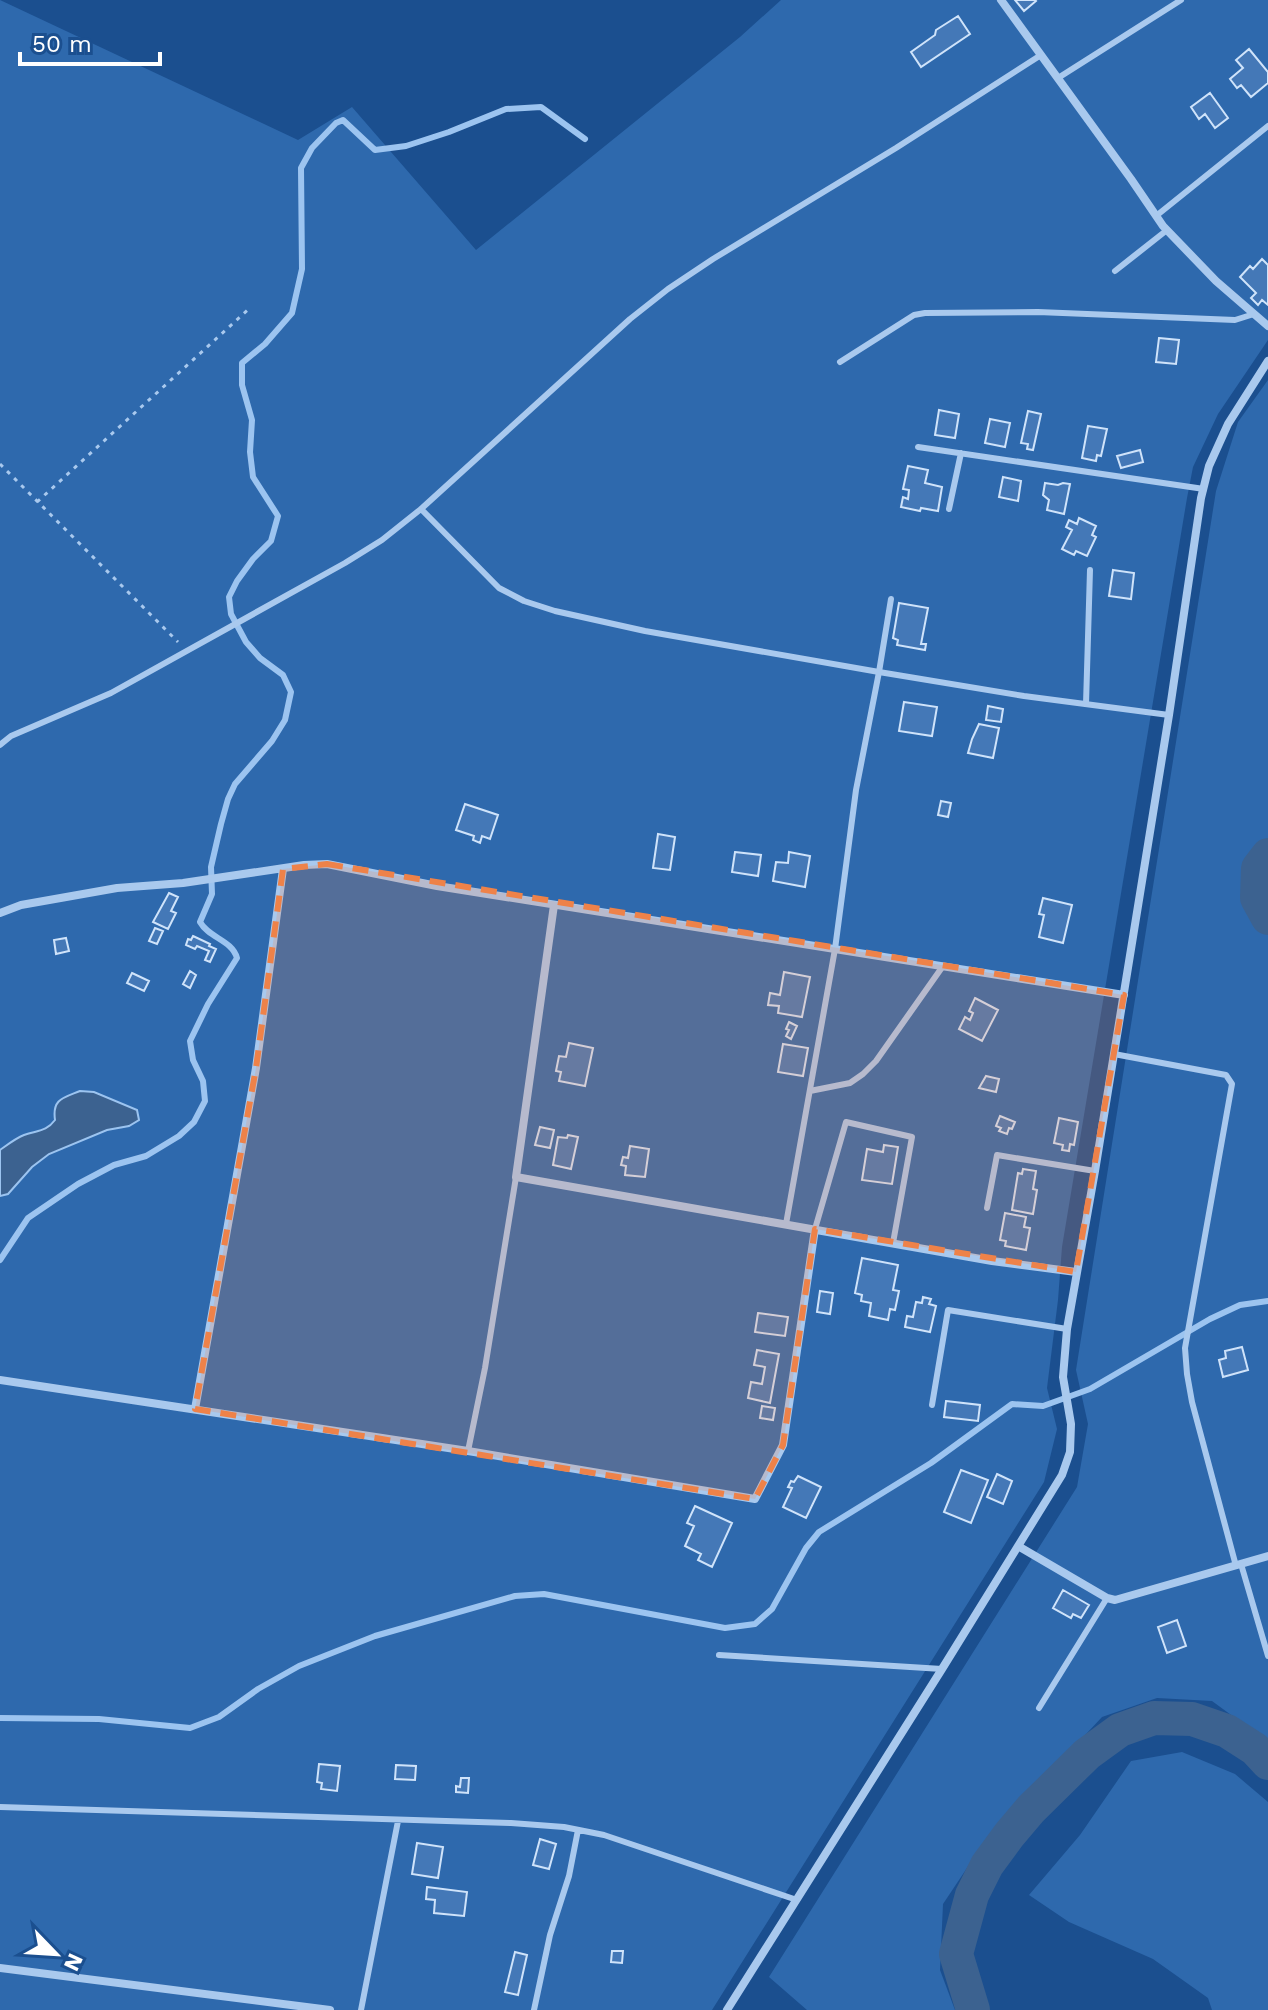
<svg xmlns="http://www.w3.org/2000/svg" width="1268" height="2010" viewBox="0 0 1268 2010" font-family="'Work Sans',sans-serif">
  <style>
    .green { fill: #2e69ad }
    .water { fill: #3c6290; stroke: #9cc4f0; stroke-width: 2 }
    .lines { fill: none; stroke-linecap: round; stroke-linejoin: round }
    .stream { stroke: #9cc4f0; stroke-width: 6 }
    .river { stroke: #3c6290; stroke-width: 34 }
    .building { fill: #4478b7; stroke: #cfe3fa; stroke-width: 2 }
    .path { stroke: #a9c9ee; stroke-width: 3; stroke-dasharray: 4 6; stroke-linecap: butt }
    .service { stroke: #a9c9ee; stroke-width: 6 }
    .minor { stroke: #a9c9ee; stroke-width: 8 }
    .marked { fill: #ee8249; fill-opacity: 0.2; stroke: #ee8249; stroke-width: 6; stroke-dasharray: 16 10; stroke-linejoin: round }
  </style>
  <rect width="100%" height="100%" fill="#1b4f8f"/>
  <path class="green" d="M 0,0 L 298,140 L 352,107 L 476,250 L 740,37 L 781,0 L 1268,0 L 1268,340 L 1218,414 L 1193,467 L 1187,498 L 1062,1247 L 1058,1300 L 1047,1388 L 1057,1429 L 1044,1482 L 712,2010 L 0,2010 Z
    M 1268,380 L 1268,1742 L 1212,1701 L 1157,1698 L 1102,1717 L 983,1844 L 943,1904 L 940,1970 L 955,2010 L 807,2010 L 769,1977 L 1077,1487 L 1088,1424 L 1076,1370 L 1216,491 L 1238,422 Z
    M 1182,1752 L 1235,1774 L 1268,1802 L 1268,2010 L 1212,2010 L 1208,1998 L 1153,1959 L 1069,1922 L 1029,1895 L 1080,1835 L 1131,1761 Z"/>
  <path class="water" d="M 80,1091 L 94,1092 L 137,1110 L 139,1120 L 129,1126 L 107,1130 L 49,1154 L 32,1167 L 8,1194 L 0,1196 L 0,1150 C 7,1145 16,1138 24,1135 C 38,1130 46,1132 55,1120 C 52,1099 63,1098 80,1091 Z"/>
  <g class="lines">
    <path class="stream" d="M 0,1260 L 28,1218 L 78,1184 L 114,1165 L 146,1156 L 179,1136 L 194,1122 L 205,1101 L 203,1081 L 193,1060 L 190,1041 L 208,1004 L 237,958 C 232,940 209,938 200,922 L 212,894 L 211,867 L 221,824 L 228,799 L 235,784 L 272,741 L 285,720 L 291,692 L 283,675 L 260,658 L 246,642 L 231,614 L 229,597 L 237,581 L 253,559 L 271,541 L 278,516 L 253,477 L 250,452 L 252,420 L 242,385 L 242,363 L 265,344 L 292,313 L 302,269 L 301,168 L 312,148 L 336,123 L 343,120 L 375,150 L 406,146 L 449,132 L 506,109 L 541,107 L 585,139
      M 0,1718 L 99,1719 L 190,1728 L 219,1717 L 258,1689 L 299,1666 L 375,1636 L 515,1596 L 544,1594 L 725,1628 L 755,1624 L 772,1609 L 806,1548 L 819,1532 L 931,1463 L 1012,1404 L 1043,1406 L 1090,1389 L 1210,1319 L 1240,1305 L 1268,1301"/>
    <path class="river" d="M 1268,855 L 1258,868 L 1257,898 L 1268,918
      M 973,2010 L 956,1954 L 972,1895 L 987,1865 L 1009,1835 L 1031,1809 L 1087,1754 L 1120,1730 L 1154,1718 L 1192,1719 L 1227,1731 L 1255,1749 L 1268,1763"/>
  </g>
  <path class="building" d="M 1015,0 L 1035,0 L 1036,1 L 1024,11 Z
    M 958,16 L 970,34 L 921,67 L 911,52 L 935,35 L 936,30 Z
    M 1249,49 L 1268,72 L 1268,83 L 1251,97 L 1241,85 L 1237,88 L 1230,79 L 1243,68 L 1236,60 Z
    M 1210,93 L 1228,118 L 1215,128 L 1205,114 L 1199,119 L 1191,107 Z
    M 1262,259 L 1268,265 L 1268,305 L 1262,300 L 1258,305 L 1251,298 L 1256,293 L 1240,277 L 1250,266 L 1253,269 Z
    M 1159,338 L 1179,340 L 1176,364 L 1156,362 Z
    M 939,410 L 959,414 L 955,438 L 935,435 Z
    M 1028,411 L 1041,414 L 1033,450 L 1027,449 L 1028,444 L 1021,443 Z
    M 990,419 L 1010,423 L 1005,447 L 985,443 Z
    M 1088,426 L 1107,429 L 1101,456 L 1097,455 L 1096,461 L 1082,458 Z
    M 1140,450 L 1143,462 L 1121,468 L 1117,456 Z
    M 908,466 L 928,470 L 925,483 L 942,487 L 938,511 L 921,508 L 920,511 L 901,507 L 903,497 L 908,499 L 909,490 L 903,489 Z
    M 1003,477 L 1021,481 L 1018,501 L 999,497 Z
    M 1045,483 L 1058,485 L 1063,483 L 1070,484 L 1064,514 L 1047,510 L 1049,500 L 1043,495 Z
    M 1079,518 L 1096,526 L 1092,535 L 1096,537 L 1087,556 L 1076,551 L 1074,555 L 1062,549 L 1072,530 L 1066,527 L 1069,520 L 1077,524 Z
    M 1113,570 L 1134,573 L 1131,599 L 1109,596 Z
    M 899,603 L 928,608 L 921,644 L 926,644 L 925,650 L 897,645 L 898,640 L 893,638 Z
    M 904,702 L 937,707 L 932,736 L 899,731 Z
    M 988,706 L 1003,709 L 1001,722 L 986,720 Z
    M 979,724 L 999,728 L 993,758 L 968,753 L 972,739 Z
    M 941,801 L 951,803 L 948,817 L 938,815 Z
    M 465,804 L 498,815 L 490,839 L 482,836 L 480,843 L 473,840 L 474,836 L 456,830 Z
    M 658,834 L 675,837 L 670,870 L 653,868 Z
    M 735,852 L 761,855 L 758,876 L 732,872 Z
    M 789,852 L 810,856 L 805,887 L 773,881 L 776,862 L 788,863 Z
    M 169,893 L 178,897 L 171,911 L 176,913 L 168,929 L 153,922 Z
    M 1043,898 L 1072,905 L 1063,943 L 1039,937 L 1044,915 L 1039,914 Z
    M 155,928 L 163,931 L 157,944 L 149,941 Z
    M 193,936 L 210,944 L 209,946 L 216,949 L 210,962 L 205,960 L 209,951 L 197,946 L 195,949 L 186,945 L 188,939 L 191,940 Z
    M 66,938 L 69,951 L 56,954 L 54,940 Z
    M 190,971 L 196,975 L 190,988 L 183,984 Z
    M 784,972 L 810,977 L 802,1017 L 778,1013 L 779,1006 L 768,1005 L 770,993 L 780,995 Z
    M 132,973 L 149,981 L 144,991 L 127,983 Z
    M 975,998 L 998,1010 L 982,1041 L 959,1029 L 965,1017 L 970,1020 L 973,1013 L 969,1011 Z
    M 789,1022 L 797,1026 L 791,1039 L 786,1036 L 789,1030 L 786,1029 Z
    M 569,1043 L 593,1048 L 585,1086 L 559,1081 L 561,1072 L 556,1071 L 559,1056 L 566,1057 Z
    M 783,1044 L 808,1048 L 803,1076 L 778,1072 Z
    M 986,1076 L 999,1079 L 996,1092 L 979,1088 Z
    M 1000,1116 L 1015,1122 L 1012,1129 L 1009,1128 L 1007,1134 L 999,1131 L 1001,1128 L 996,1126 Z
    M 1059,1118 L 1078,1122 L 1074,1145 L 1070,1144 L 1069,1151 L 1062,1150 L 1063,1145 L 1054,1143 Z
    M 540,1127 L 554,1130 L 550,1148 L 535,1145 Z
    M 568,1135 L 578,1137 L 571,1169 L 553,1165 L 558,1137 L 567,1138 Z
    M 884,1145 L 898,1147 L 892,1184 L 862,1180 L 867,1149 L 883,1152 Z
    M 630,1146 L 649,1149 L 645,1177 L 625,1175 L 626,1166 L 621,1165 L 623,1157 L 628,1158 Z
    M 1023,1169 L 1036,1171 L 1033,1189 L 1037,1190 L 1033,1214 L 1012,1210 L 1018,1173 L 1022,1174 Z
    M 1005,1213 L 1026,1217 L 1024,1227 L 1030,1228 L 1026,1250 L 1005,1246 L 1006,1241 L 1000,1240 Z
    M 862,1258 L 898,1265 L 893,1290 L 899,1291 L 895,1310 L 890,1309 L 888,1320 L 869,1316 L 871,1303 L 861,1301 L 862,1295 L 855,1293 Z
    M 820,1291 L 833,1293 L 830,1314 L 817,1312 Z
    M 923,1297 L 931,1299 L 929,1304 L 936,1306 L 930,1332 L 905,1327 L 907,1316 L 913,1317 L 916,1302 L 922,1303 Z
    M 758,1313 L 788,1317 L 785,1336 L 755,1332 Z
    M 1242,1347 L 1248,1370 L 1223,1377 L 1219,1360 L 1226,1358 L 1225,1351 Z
    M 757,1350 L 779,1354 L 770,1403 L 748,1398 L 751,1382 L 762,1384 L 765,1367 L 754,1365 Z
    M 946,1401 L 980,1405 L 978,1421 L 944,1417 Z
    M 762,1406 L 775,1408 L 773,1420 L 760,1418 Z
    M 961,1470 L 988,1480 L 971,1523 L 944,1512 Z
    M 997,1474 L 1012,1481 L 1003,1504 L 987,1497 Z
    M 798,1476 L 821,1487 L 806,1518 L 783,1507 L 792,1488 L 788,1487 L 791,1481 L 794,1482 Z
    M 695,1506 L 732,1523 L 712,1567 L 698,1560 L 701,1554 L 685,1546 L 694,1526 L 687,1523 Z
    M 1063,1590 L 1089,1605 L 1081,1618 L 1073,1614 L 1071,1618 L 1053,1608 Z
    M 1177,1620 L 1186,1646 L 1167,1653 L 1158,1627 Z
    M 319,1764 L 340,1766 L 337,1791 L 321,1789 L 322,1783 L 317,1782 Z
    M 396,1765 L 416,1766 L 415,1780 L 395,1779 Z
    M 461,1778 L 469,1778 L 468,1793 L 456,1792 L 456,1786 L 460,1787 Z
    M 540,1839 L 556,1844 L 549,1869 L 533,1865 Z
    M 417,1843 L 443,1847 L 438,1878 L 412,1874 Z
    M 427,1887 L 467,1892 L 464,1916 L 434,1913 L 435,1900 L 426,1899 Z
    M 612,1951 L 623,1951 L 622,1963 L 611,1962 Z
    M 515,1952 L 527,1955 L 518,1995 L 505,1992 Z"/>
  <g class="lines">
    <path class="path" d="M 0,464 L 178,642
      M 37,502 L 251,307"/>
    <path class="service" d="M 1058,78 L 1181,0
      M 1156,216 L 1268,126
      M 1115,271 L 1167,230
      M 840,362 L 914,315 L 925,313 L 1038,312 L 1235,320 L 1254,314
      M 918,447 L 1204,489
      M 421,509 L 499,588 L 524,601 L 555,611 L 645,631 L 879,672 L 1024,696 L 1169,715
      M 949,509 L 961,453
      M 1086,704 L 1090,570
      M 0,745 L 11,736 L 111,693 L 345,563 L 382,540 L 421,509 L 630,319 L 668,289 L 713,259 L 896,148 L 1041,55
      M 1114,1054 L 1226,1075 L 1232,1084 L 1185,1348 L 1187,1374 L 1192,1402 L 1236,1566
      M 810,1091 L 850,1083 L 863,1074 L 876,1061 L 943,966
      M 987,1208 L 997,1155 L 1095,1171
      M 786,1224 L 835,949 L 856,790 L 879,672 L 891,599
      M 815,1229 L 846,1122 L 912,1137 L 893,1243
      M 932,1405 L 948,1310 L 1067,1329
      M 468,1451 L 485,1368 L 516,1177
      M 1241,1564 L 1268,1656
      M 719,1655 L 942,1669
      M 1039,1708 L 1107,1598
      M 0,1807 L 511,1823 L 564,1827 L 604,1835 L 797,1900
      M 361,2010 L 398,1821
      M 534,2010 L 550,1935 L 569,1876 L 578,1830"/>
    <path class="minor" d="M 1001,0 L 1131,179 L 1163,226 L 1216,281 L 1268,326
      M 554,905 L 516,1177 L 992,1261 L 1076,1272
      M 0,913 L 21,905 L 117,888 L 183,883 L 304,865 L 327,864 L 437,886 L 1124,995
      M 0,1380 L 468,1451 L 755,1499 L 783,1445 L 815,1229
      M 195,1409 L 256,1068 L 283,869
      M 1018,1546 L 1107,1598 L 1115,1600 L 1268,1556
      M 0,1968 L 330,2010
      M 727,2010 L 942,1669 L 1062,1475 L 1070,1452 L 1071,1424 L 1063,1377 L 1067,1329 L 1095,1171 L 1169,715 L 1201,498 L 1209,466 L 1228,424 L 1268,361"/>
  </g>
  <path class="marked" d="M 327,864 L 1124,995 L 1076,1272 L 815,1229 L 783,1445 L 755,1499 L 195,1409 L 256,1068 L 283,869 Z"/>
  <g transform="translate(56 1954) rotate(115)" stroke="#1b4f8f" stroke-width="6" paint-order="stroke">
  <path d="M0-6L14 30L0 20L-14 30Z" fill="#ffffff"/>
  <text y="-12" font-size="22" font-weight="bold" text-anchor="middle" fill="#ffffff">N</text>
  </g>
  <path d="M20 52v12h140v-12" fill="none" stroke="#ffffff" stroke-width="4"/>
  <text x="32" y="52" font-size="24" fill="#ffffff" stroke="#1b4f8f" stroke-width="6" paint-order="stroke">50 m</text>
</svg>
